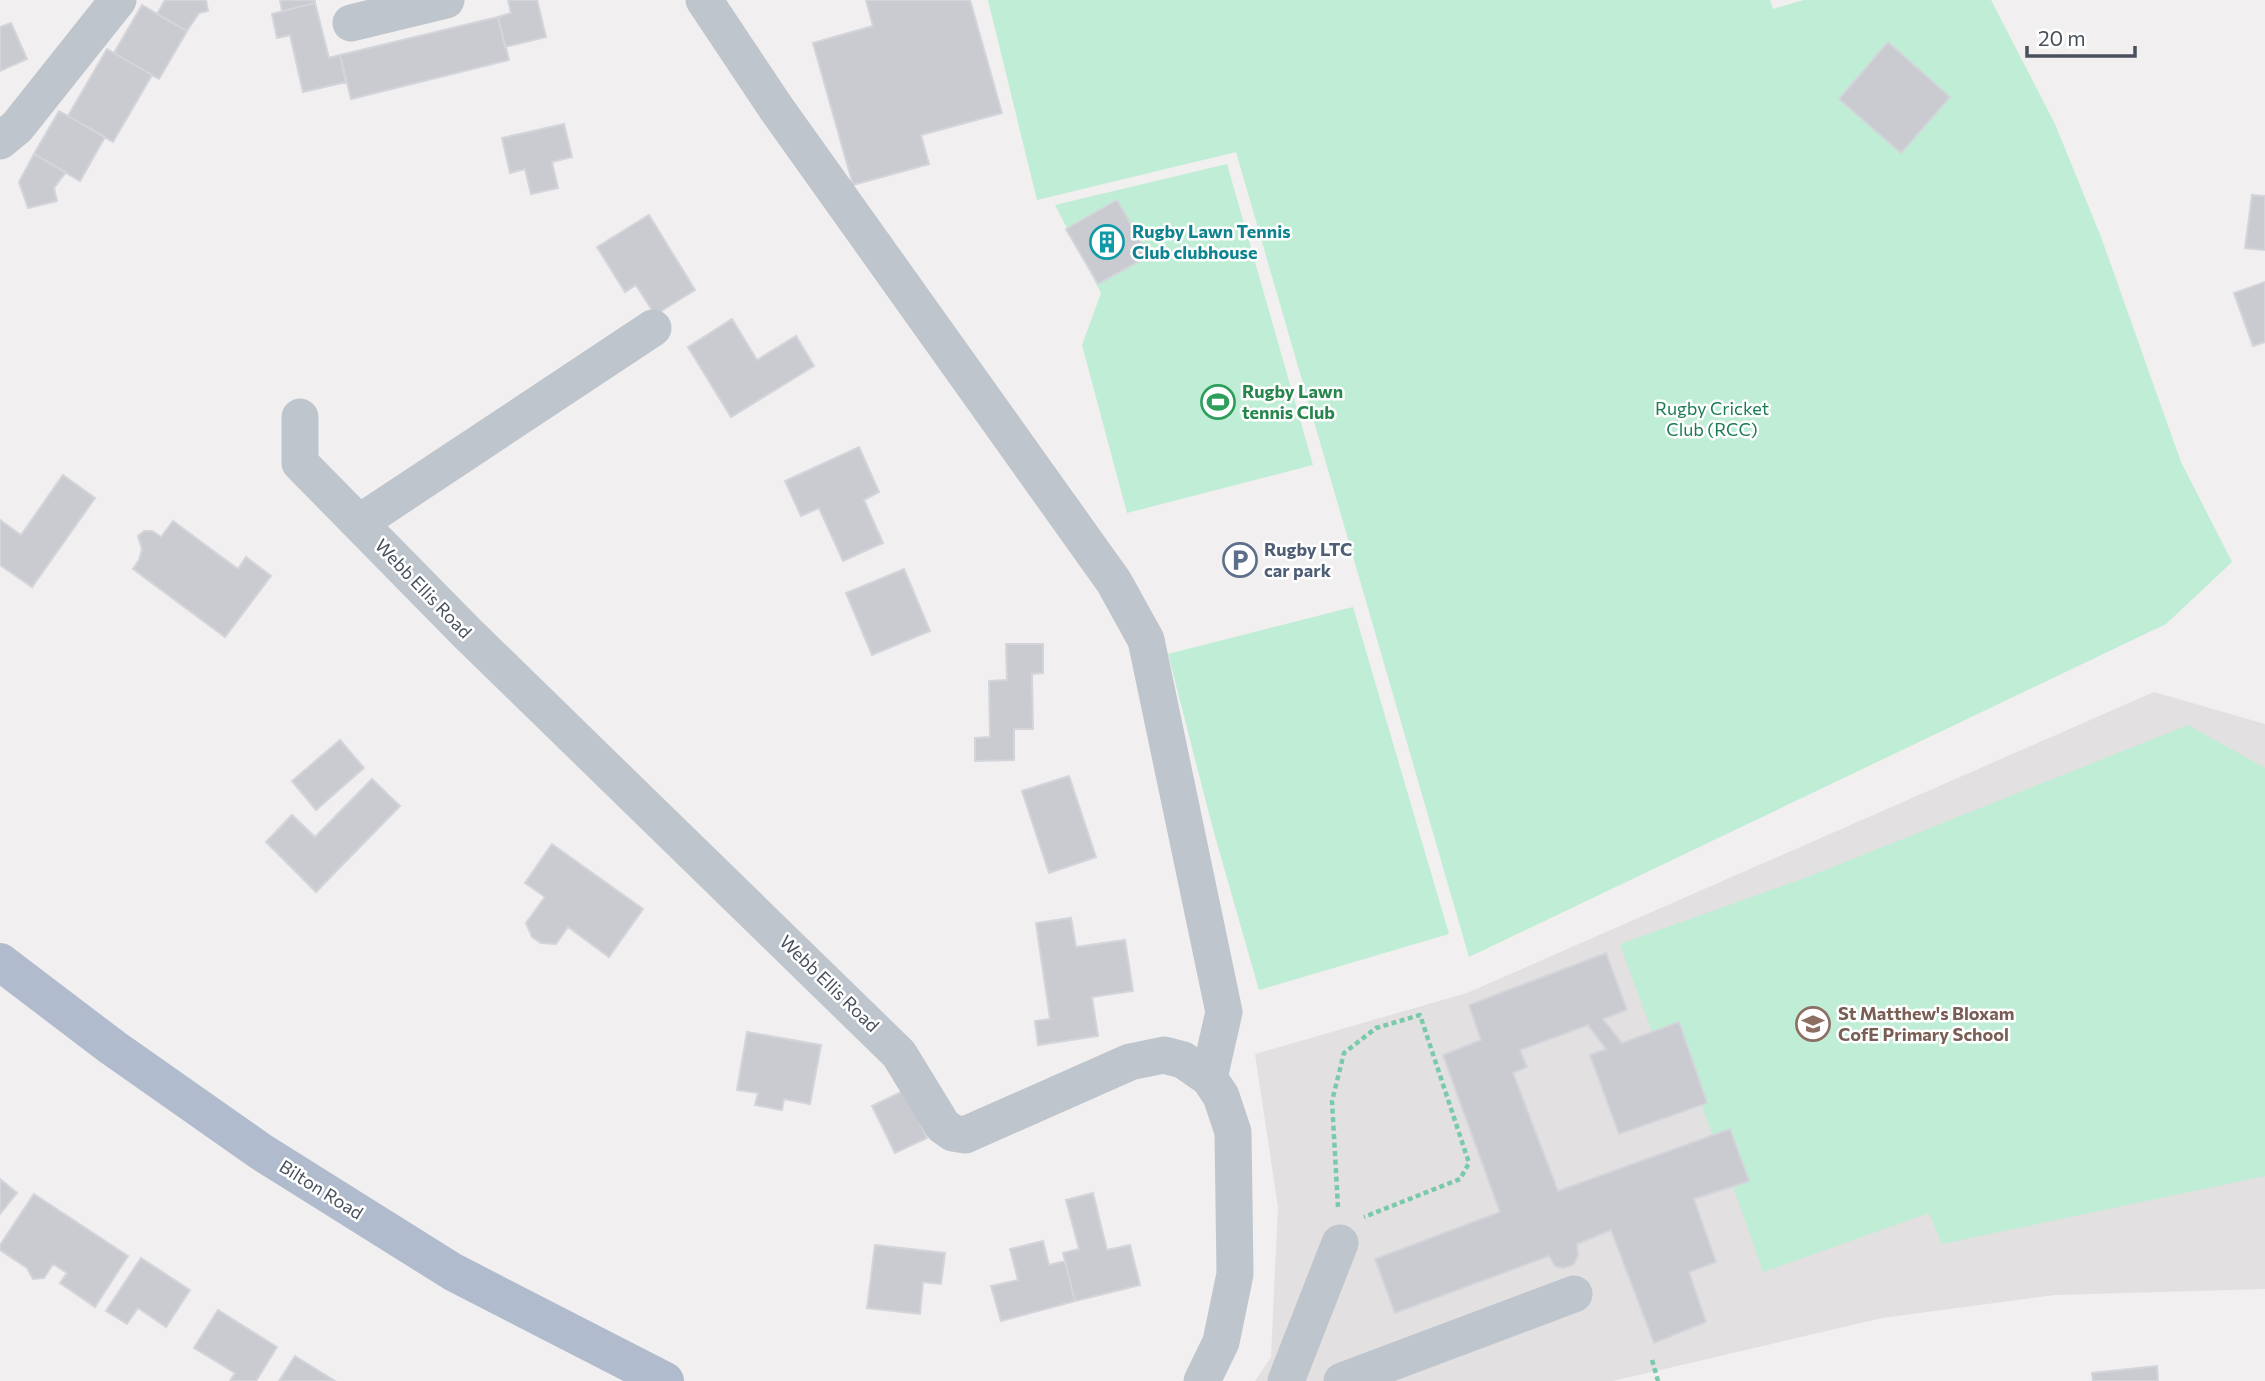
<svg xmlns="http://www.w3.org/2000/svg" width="2265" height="1381" viewBox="0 0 2265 1381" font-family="Commissioner,sans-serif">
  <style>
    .education { fill: #e2e0e1 }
    .park { fill: #bfedd5 }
    .building { fill: #c9cbd1; stroke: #d3d5da; stroke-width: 2 }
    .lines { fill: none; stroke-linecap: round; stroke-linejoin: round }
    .path { stroke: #78caa9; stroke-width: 4.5; stroke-dasharray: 5 3.5; stroke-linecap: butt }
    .minor { stroke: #bec5cd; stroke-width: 37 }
    .major { stroke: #b0bccd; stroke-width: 38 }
    .labels { text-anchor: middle; stroke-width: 5; stroke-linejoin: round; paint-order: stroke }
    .culture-label { font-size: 18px; font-weight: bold; fill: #0d838f; stroke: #fff; text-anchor: start }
    .leisure-label { font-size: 18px; font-weight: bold; fill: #27864d; stroke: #fff; text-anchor: start }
    .park-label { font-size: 18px; fill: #1b7b54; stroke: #fff }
    .service-label { font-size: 18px; font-weight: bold; fill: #4e5e75; stroke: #fff; text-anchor: start }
    .street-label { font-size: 18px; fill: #48505c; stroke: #fff }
    .education-label { font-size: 18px; font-weight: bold; fill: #785e54; stroke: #fff; text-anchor: start }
  </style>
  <rect width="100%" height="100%" fill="#f1efef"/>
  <path class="education" d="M 2154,692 L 2265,724 L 2265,1289 L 2055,1295 L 1882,1318 L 1613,1381 L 1255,1381 L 1271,1357 L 1278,1207 L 1255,1054 L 1467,993 Z"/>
  <path class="park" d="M 988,0 L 1770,0 L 1773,9 L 1804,0 L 1991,0 L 2055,124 L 2101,237 L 2181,462 L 2232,562 L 2166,624 L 1469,957 L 1236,152 L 1037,200 Z
    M 1227,164 L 1313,465 L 1127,513 L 1082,345 L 1101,293 L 1055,205 Z
    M 1353,607 L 1449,934 L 1259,990 L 1213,829 L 1168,654 Z
    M 2188,725 L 2265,768 L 2265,1176 L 1942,1244 L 1929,1213 L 1763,1272 L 1733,1186 L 1748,1181 L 1713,1136 L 1701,1104 L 1707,1102 L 1679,1023 L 1652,1032 L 1620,944 L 1810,876 Z"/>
  <path class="building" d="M 165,0 L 206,0 L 208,11 L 199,13 L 187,31 L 157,14 Z
    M 280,0 L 315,0 L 315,3 L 282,11 Z
    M 508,0 L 537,0 L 546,37 L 505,47 L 498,17 L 511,13 Z
    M 866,0 L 970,0 L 1002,113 L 921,135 L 929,164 L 853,185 L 813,43 L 873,26 Z
    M 315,3 L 329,58 L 340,55 L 346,82 L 303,92 L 290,35 L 277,38 L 272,14 Z
    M 142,5 L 187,31 L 159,79 L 114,53 Z
    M 498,17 L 509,60 L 351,99 L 340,55 Z
    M 11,23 L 27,59 L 0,71 L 0,27 Z
    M 1888,42 L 1950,97 L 1901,153 L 1839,99 Z
    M 107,49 L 152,75 L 113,142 L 68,116 Z
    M 59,111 L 105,137 L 80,181 L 34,154 Z
    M 564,124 L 572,157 L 552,162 L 558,188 L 531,194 L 525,169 L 510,173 L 502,138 Z
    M 34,154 L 66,172 L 54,188 L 57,201 L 28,208 L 19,182 Z
    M 2252,195 L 2265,196 L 2265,250 L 2245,248 Z
    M 1117,200 L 1149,256 L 1098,284 L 1066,229 Z
    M 649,215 L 695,290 L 655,315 L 636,285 L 625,292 L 597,247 Z
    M 2265,282 L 2265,342 L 2253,346 L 2234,293 Z
    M 732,319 L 757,360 L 796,336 L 814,366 L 731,417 L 688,347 Z
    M 859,447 L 879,492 L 864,500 L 883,543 L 843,561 L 819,508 L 801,516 L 785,481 Z
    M 63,475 L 95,498 L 32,587 L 0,565 L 0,520 L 21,535 Z
    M 173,521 L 238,569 L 246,557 L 271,576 L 225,637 L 133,569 L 139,560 L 142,549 L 138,536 L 144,531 L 152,531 L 161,537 Z
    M 904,569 L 930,631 L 872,655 L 846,593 Z
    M 1006,644 L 1043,644 L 1043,673 L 1032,674 L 1033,729 L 1014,729 L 1014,760 L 975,761 L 975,738 L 990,737 L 989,681 L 1007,680 Z
    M 340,740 L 364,768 L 316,810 L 292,781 Z
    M 1069,776 L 1096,857 L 1049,873 L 1022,791 Z
    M 372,779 L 400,806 L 316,892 L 266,842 L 292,815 L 315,837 Z
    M 552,844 L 643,909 L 609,957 L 568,927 L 556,944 L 541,943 L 532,937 L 526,923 L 545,897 L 525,883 Z
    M 1071,918 L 1076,947 L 1125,940 L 1133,991 L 1092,997 L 1098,1036 L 1038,1045 L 1035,1021 L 1050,1019 L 1036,923 Z
    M 1606,953 L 1627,1010 L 1603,1019 L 1622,1043 L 1679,1022 L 1707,1103 L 1619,1134 L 1590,1055 L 1606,1049 L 1588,1025 L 1520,1050 L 1527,1067 L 1513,1073 L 1558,1191 L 1730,1129 L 1749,1181 L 1694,1199 L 1716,1262 L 1689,1272 L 1706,1322 L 1654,1343 L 1611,1230 L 1577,1244 L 1578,1256 L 1573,1265 L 1563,1268 L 1555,1266 L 1549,1256 L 1395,1313 L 1375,1259 L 1500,1212 L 1443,1055 L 1481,1040 L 1469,1005 Z
    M 747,1032 L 821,1045 L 810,1104 L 784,1099 L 782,1110 L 755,1105 L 758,1093 L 737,1090 Z
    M 905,1090 L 927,1138 L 895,1153 L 872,1106 Z
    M 0,1179 L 17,1193 L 0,1214 Z
    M 1093,1193 L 1107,1250 L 1130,1245 L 1140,1285 L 1075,1301 L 1063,1253 L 1079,1249 L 1066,1200 Z
    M 34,1194 L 128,1256 L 95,1307 L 60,1283 L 67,1273 L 53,1264 L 44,1278 L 33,1279 L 27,1268 L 0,1250 L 0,1245 Z
    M 1043,1241 L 1049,1265 L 1065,1261 L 1075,1301 L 1001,1321 L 991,1286 L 1018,1280 L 1010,1249 Z
    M 875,1245 L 945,1253 L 941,1284 L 923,1282 L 920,1314 L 867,1308 Z
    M 141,1258 L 190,1290 L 166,1327 L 138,1308 L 127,1324 L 106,1311 Z
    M 218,1310 L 277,1347 L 256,1381 L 230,1381 L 235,1373 L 194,1348 Z
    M 295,1356 L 335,1381 L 279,1381 Z
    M 2157,1366 L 2158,1381 L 2093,1381 L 2092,1373 Z"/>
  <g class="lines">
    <path class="path" d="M 1338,1207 L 1332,1101 L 1344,1053 L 1376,1028 L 1420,1015 L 1469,1163 L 1460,1179 L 1364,1217
      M 1652,1360 L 1658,1381"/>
    <path class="minor" d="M 704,0 L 776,108 L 1114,582 L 1146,640 L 1224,1012 L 1209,1078
      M 351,23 L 446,0
      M 0,141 L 17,127 L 118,0
      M 300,417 L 300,463 L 466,632 L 899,1054 L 943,1126 L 953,1133 L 965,1135 L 1130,1062 L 1164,1055 L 1183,1060 L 1209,1078 L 1221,1096 L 1233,1132 L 1235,1274 L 1221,1342 L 1202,1381
      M 359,523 L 653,328
      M 1286,1381 L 1340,1243
      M 1342,1381 L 1574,1294"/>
    <path class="major" d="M 0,962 L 112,1047 L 260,1151 L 453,1272 L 665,1381"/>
  </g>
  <defs>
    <g id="building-ring" transform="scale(1.75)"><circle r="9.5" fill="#fff" stroke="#0f9aa8" stroke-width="1.5"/><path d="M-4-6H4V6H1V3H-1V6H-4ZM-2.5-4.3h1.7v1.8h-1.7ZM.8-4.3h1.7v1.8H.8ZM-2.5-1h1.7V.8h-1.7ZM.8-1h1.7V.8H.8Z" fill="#0f9aa8"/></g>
    <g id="stadium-ring" transform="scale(1.75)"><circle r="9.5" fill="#fff" stroke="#2e9e5b" stroke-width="1.5"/><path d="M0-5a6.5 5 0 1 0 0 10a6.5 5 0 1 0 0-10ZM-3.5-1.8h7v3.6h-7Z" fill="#2e9e5b"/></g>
    <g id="parking-ring" transform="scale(1.75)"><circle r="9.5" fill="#fff" stroke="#5c6f8a" stroke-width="1.5"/><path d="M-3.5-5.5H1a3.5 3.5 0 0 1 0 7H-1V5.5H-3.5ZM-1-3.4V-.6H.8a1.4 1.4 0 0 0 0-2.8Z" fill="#5c6f8a"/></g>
    <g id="school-ring" transform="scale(1.75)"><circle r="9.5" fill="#fff" stroke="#8d6e63" stroke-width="1.5"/><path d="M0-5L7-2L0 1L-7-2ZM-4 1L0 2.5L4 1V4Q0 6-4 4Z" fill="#8d6e63"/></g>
  </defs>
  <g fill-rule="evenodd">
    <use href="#building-ring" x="1107" y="242"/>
    <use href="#stadium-ring" x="1218" y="402"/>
    <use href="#parking-ring" x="1240" y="560"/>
    <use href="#school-ring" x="1813" y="1024"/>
  </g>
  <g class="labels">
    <g class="culture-label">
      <text x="1132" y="238">Rugby Lawn Tennis<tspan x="1132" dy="21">Club clubhouse</tspan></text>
    </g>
    <g class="leisure-label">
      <text x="1242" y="398">Rugby Lawn<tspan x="1242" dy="21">tennis Club</tspan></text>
    </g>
    <g class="park-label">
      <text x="1712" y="415">Rugby Cricket<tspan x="1712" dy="21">Club (RCC)</tspan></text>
    </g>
    <g class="service-label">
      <text x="1264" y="556">Rugby LTC<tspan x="1264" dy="21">car park</tspan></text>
    </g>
    <g class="street-label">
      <text transform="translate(423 589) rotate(46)" y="6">Webb Ellis Road</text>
      <text transform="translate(829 984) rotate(44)" y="6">Webb Ellis Road</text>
      <text transform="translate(321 1190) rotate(32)" y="6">Bilton Road</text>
    </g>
    <g class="education-label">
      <text x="1838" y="1020">St Matthew's Bloxam<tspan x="1838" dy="21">CofE Primary School</tspan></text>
    </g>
  </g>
  <path d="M2027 46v10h108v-10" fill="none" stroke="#48505c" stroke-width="3.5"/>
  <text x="2038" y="46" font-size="21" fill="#48505c" stroke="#ffffff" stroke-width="5" paint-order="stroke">20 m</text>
</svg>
